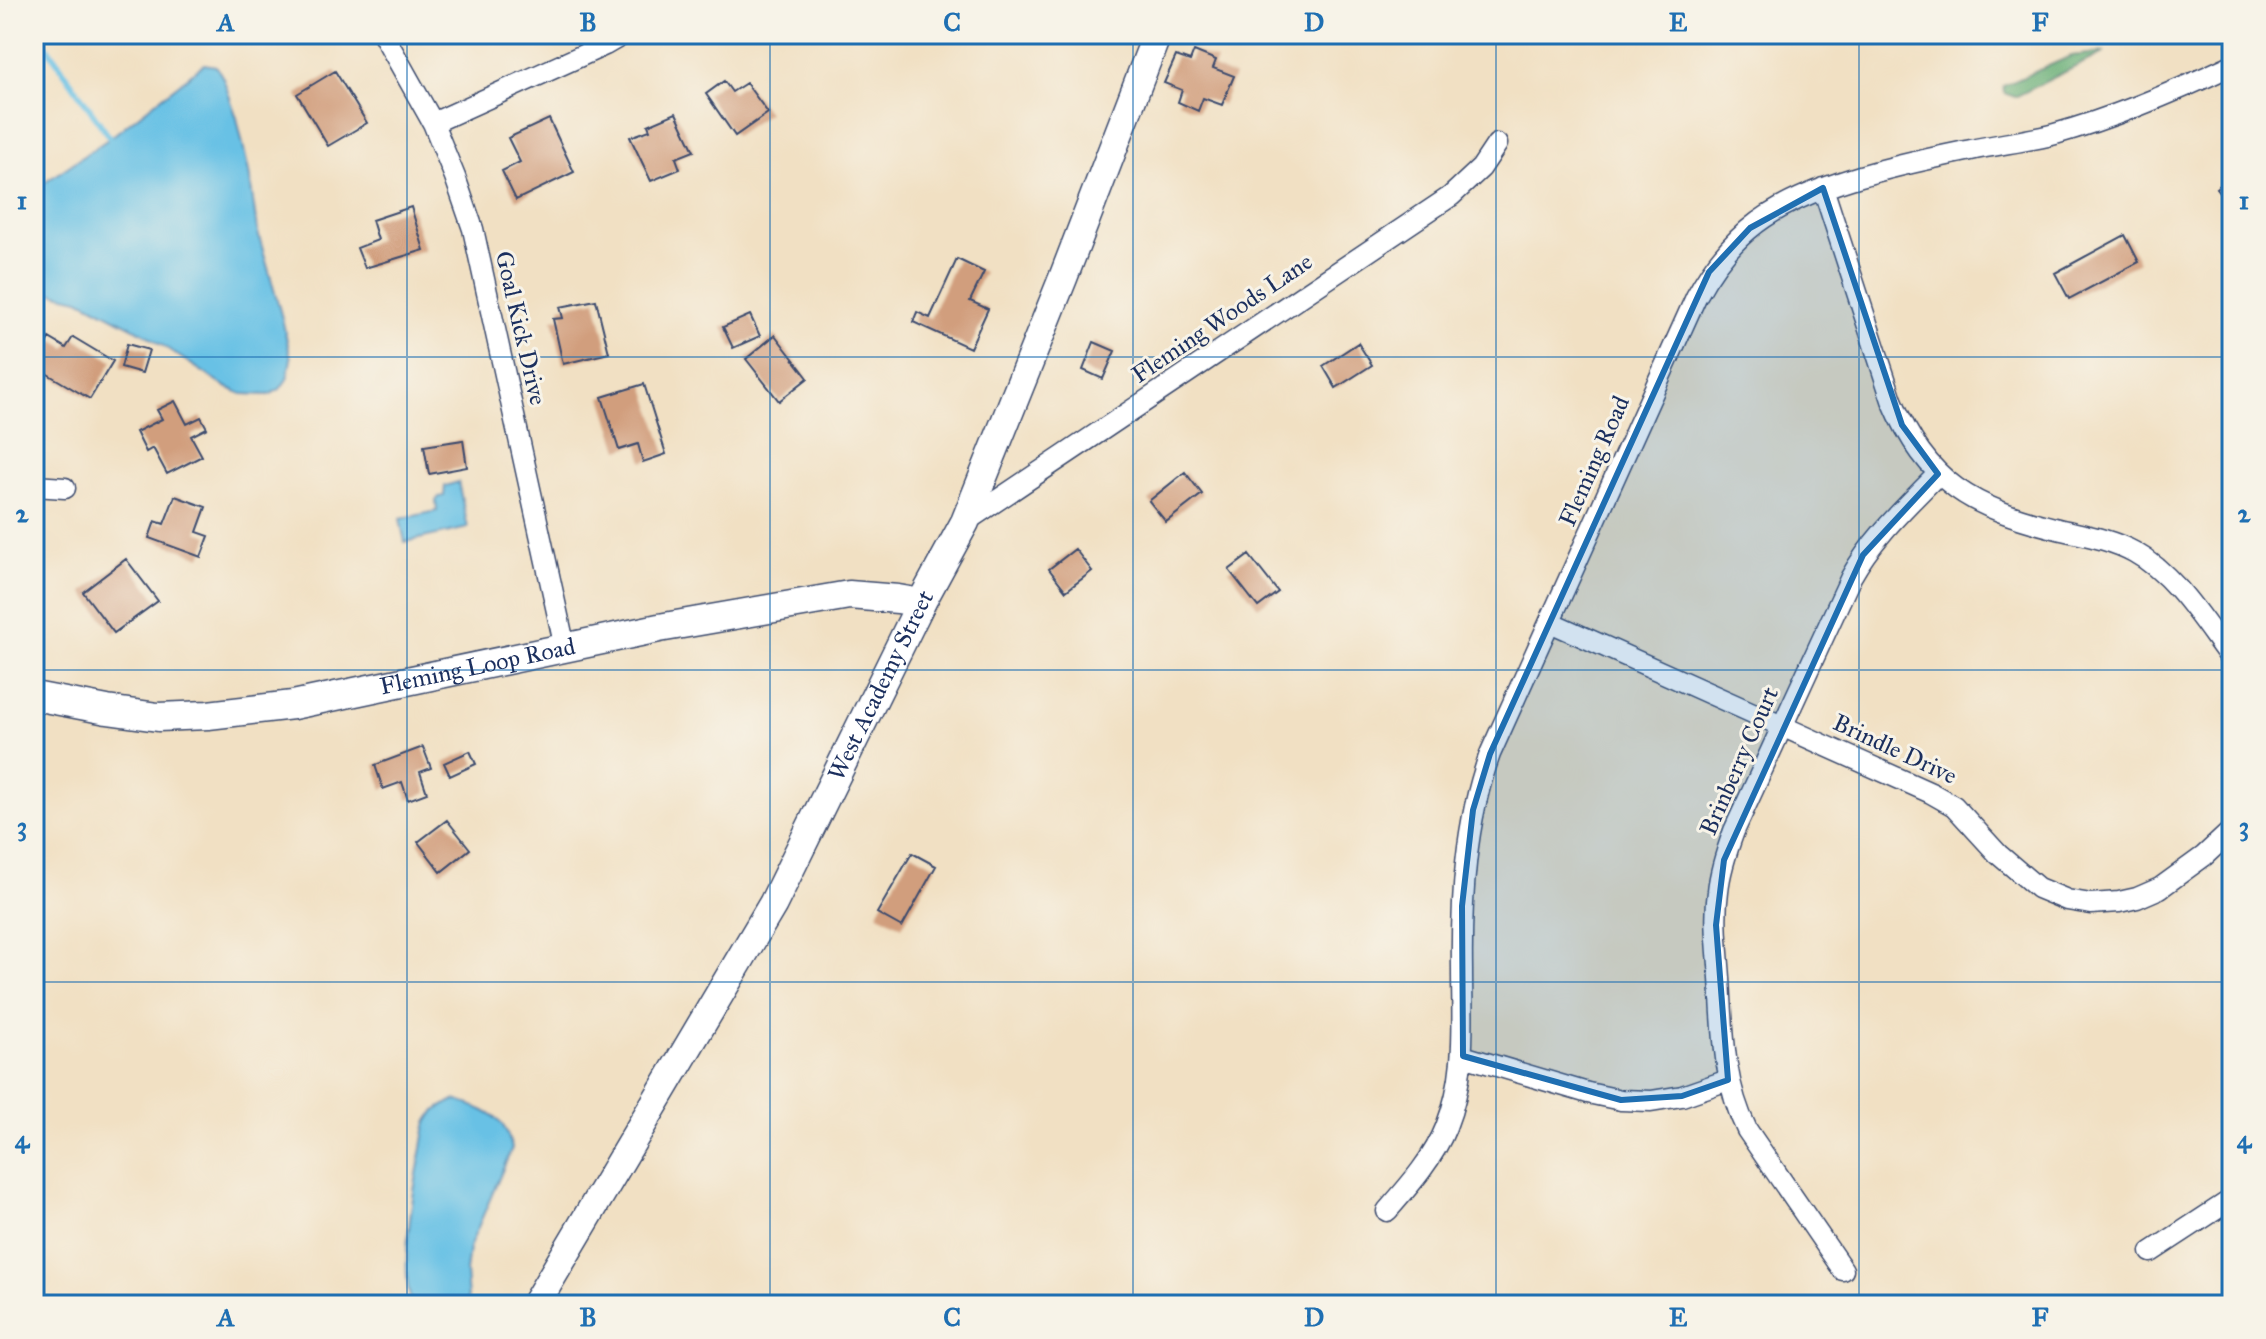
<svg xmlns="http://www.w3.org/2000/svg" width="2266" height="1339" viewBox="0 0 2266 1339" font-family="'IM FELL Great Primer',serif">
  <style>
    .forest { fill: #66ad74; stroke: #406e69; stroke-width: 2 }
    .water { fill: #67c1e5; stroke: #4178a2; stroke-width: 2 }
    .lines { fill: none; stroke-linecap: round; stroke-linejoin: round }
    .stream { stroke: #67c1e5; stroke-width: 6 }
    .building { fill: #d19e7d }
    .street-casing { stroke: #3b4a6d; stroke-width: 23 }
    .secondary-casing { stroke: #3b4a6d; stroke-width: 31 }
    .street { stroke: #fff; stroke-width: 20 }
    .secondary { stroke: #fff; stroke-width: 28 }
    .marked { fill: #1f6fb2; fill-opacity: 0.2; stroke: #1f6fb2; stroke-width: 6; stroke-linejoin: round }
    .grid { fill: none; stroke: #1f6fb2; stroke-width: 2; stroke-opacity: 0.55 }
    .labels { text-anchor: middle; stroke-width: 6; stroke-linejoin: round; paint-order: stroke }
    .street-label { font-size: 24px; fill: #1b2f5e; stroke: #f7f3e8 }
    .neatline { fill: none; stroke: #1f6fb2; stroke-width: 3 }
    .grid-label { font-size: 26px; text-anchor: middle; font-weight: bold; fill: #1f6fb2 }
  </style>
  <rect width="100%" height="100%" fill="#f7f3e8"/>
  <filter id="ink" filterUnits="userSpaceOnUse"><feTurbulence type="fractalNoise" baseFrequency=".0125" numOctaves="2"/><feDisplacementMap in="SourceGraphic" scale="16" xChannelSelector="R" yChannelSelector="G"/><feConvolveMatrix kernelMatrix="1 2 1 2 8 2 1 2 1" color-interpolation-filters="sRGB"/></filter>
  <filter id="wash" filterUnits="userSpaceOnUse"><feTurbulence type="fractalNoise" baseFrequency=".006" numOctaves="4" result="noise"/><feDisplacementMap in="SourceGraphic" scale="32" xChannelSelector="R" yChannelSelector="G"/><feGaussianBlur stdDeviation="1.8" result="paint"/><feColorMatrix in="noise" values="0 0 0 0 0 0 0 0 0 0 0 0 0 0 0 0 0 1.4 0 .05"/><feComposite in="paint" operator="in"/></filter>
  <g filter="url(#wash)">
    <rect width="100%" height="100%" fill="#f1e0c3"/>
    <path class="forest" d="M 2105,52 L 2015,97 L 2004,93 L 2003,86 L 2071,56 Z"/>
    <path class="water" d="M 204,64 L 216,66 L 223,78 L 237,118 L 249,172 L 257,229 L 282,318 L 291,359 L 287,379 L 280,389 L 269,395 L 242,394 L 226,387 L 142,332 L 79,299 L 34,289 L 34,190 L 111,137 Z
      M 458,482 L 468,528 L 405,542 L 400,519 L 437,511 L 436,501 L 439,497 L 444,496 L 445,486 Z
      M 455,1100 C 471,1105 497,1113 505,1129 C 508,1134 510,1142 512,1148 L 469,1248 L 466,1272 L 468,1299 L 466,1305 L 413,1305 C 398,1274 414,1188 421,1153 C 423,1143 424,1131 427,1123 C 433,1110 443,1106 455,1100 Z"/>
    <g class="lines">
      <path class="stream" d="M 38,34 L 114,144"/>
    </g>
    <g id="blocks">
      <path class="building" d="M 1194,51 L 1216,60 L 1213,68 L 1234,76 L 1222,105 L 1203,98 L 1198,111 L 1178,102 L 1182,90 L 1164,83 L 1176,56 L 1190,61 Z
        M 335,71 L 367,123 L 328,146 L 297,94 Z
        M 724,81 L 732,92 L 746,83 L 768,113 L 735,136 L 706,94 Z
        M 676,113 L 694,151 L 676,158 L 680,169 L 651,181 L 630,137 L 650,130 L 648,125 Z
        M 549,119 L 574,172 L 516,200 L 502,171 L 520,162 L 508,138 Z
        M 2232,175 L 2232,209 L 2216,188 Z
        M 411,207 L 424,250 L 365,268 L 357,248 L 378,240 L 372,220 Z
        M 2125,235 L 2139,262 L 2069,299 L 2055,273 Z
        M 957,259 L 984,272 L 970,301 L 988,309 L 970,348 L 913,322 L 917,312 L 930,318 Z
        M 596,300 L 609,353 L 563,364 L 553,319 L 563,318 L 560,307 Z
        M 750,315 L 760,336 L 733,348 L 723,327 Z
        M 775,335 L 808,378 L 779,401 L 746,359 Z
        M 73,337 L 113,361 L 90,399 L 34,366 L 49,338 L 66,348 Z
        M 1094,342 L 1115,351 L 1103,379 L 1083,370 Z
        M 1358,343 L 1372,365 L 1336,388 L 1323,366 Z
        M 127,344 L 149,350 L 142,373 L 121,367 Z
        M 644,384 L 666,454 L 643,462 L 638,444 L 619,450 L 602,397 Z
        M 175,401 L 187,424 L 201,417 L 207,428 L 191,436 L 202,456 L 167,474 L 153,448 L 146,452 L 136,432 L 162,419 L 157,410 Z
        M 463,440 L 467,467 L 429,474 L 424,446 Z
        M 1185,472 L 1202,494 L 1166,522 L 1149,501 Z
        M 175,496 L 206,507 L 197,532 L 209,536 L 201,557 L 149,538 L 155,521 L 164,524 Z
        M 1075,549 L 1092,571 L 1066,591 L 1049,569 Z
        M 1249,555 L 1278,592 L 1258,607 L 1229,570 Z
        M 126,559 L 158,601 L 114,633 L 83,592 Z
        M 423,747 L 431,768 L 420,772 L 427,793 L 408,800 L 402,782 L 383,789 L 375,765 Z
        M 470,751 L 476,764 L 450,776 L 444,763 Z
        M 447,820 L 470,849 L 441,872 L 418,842 Z
        M 912,853 L 936,866 L 902,927 L 877,913 Z"/>
    </g>
  </g>
  <g filter="url(#ink)">
    <use href="#blocks" fill-opacity="0" stroke="#3b4a6d" stroke-width="2"/>
    <g class="lines">
      <g class="street-casing">
        <path id="street" d="M 383,34 L 433,123 L 455,177 L 473,229 L 565,648
          M 433,123 L 605,45 L 624,34
          M 1823,188 L 1892,400 C 1927,484 1973,508 2058,529 C 2083,535 2110,539 2134,552 C 2176,575 2204,623 2232,660
          M 34,486 L 65,488
          M 965,522 L 1451,196 L 1481,168 L 1497,144
          M 1550,622 L 1931,793 L 1954,806 L 1998,854 L 2038,888 L 2067,900 L 2091,904 L 2119,902 L 2137,898 L 2160,888 L 2204,856 L 2232,830
          M 1463,1056 L 1588,1093 L 1621,1100 L 1651,1101 L 1682,1096 L 1728,1080
          M 1387,1211 C 1409,1186 1434,1158 1446,1127 C 1467,1074 1462,1025 1462,970 C 1461,898 1465,823 1490,754 L 1696,297 C 1710,271 1726,249 1748,230 C 1801,184 1903,164 1971,150 C 1999,144 2028,141 2055,134 C 2116,117 2175,92 2232,65
          M 2151,1252 L 2232,1199
          M 1843,1270 L 1747,1130 C 1723,1082 1723,1030 1720,978 C 1718,949 1714,920 1718,891 C 1720,870 1727,850 1734,831 L 1851,577 C 1873,537 1906,507 1938,474"/>
      </g>
      <g class="secondary-casing">
        <g id="secondary">
          <path id="s1" d="M 34,696 L 107,710 L 158,717 L 208,715 L 293,705 L 659,628 L 849,595 L 898,599 L 921,603"/>
          <path id="s2" d="M 535,1305 L 773,904 L 921,603 L 965,522 L 1063,278 L 1157,34"/>
        </g>
      </g>
      <use href="#street" class="street"/>
      <use href="#secondary" class="secondary"/>
    </g>
  </g>
  <path class="marked" d="M 1823,188 L 1902,425 L 1938,474 L 1863,555 L 1724,860 L 1716,925 L 1728,1080 L 1682,1096 L 1621,1100 L 1463,1056 L 1462,906 L 1473,810 L 1490,754 L 1709,272 L 1750,228 Z"/>
  <path class="grid" d="M 407,34 L 407,1305M 770,34 L 770,1305M 1133,34 L 1133,1305M 1496,34 L 1496,1305M 1859,34 L 1859,1305M 34,357 L 2232,357M 34,670 L 2232,670M 34,982 L 2232,982"/>
  <g class="labels">
    <g class="street-label">
      <text transform="translate(1222 318) rotate(-34)" y="8">Fleming Woods Lane</text>
      <text transform="translate(521 328) rotate(77)" y="8">Goal Kick Drive</text>
      <text transform="translate(1594 461) rotate(-66)" y="8">Fleming Road</text>
      <text dy="8" stroke="none"><textPath href="#s1" startOffset="450">Fleming Loop Road</textPath></text>
      <text dy="8" stroke="none"><textPath href="#s2" startOffset="710">West Academy Street</textPath></text>
      <text transform="translate(1895 749) rotate(25)" y="8">Brindle Drive</text>
      <text transform="translate(1739 761) rotate(-66)" y="8">Brinberry Court</text>
    </g>
  </g>
  <rect width="2266" height="1339" fill="none" stroke="#f7f3e8" stroke-width="88"/>
  <rect x="44" y="44" width="2178" height="1251" class="neatline"/>
  <g class="grid-label">
    <text x="226" y="31">A</text>
    <text x="588" y="31">B</text>
    <text x="952" y="31">C</text>
    <text x="1314" y="31">D</text>
    <text x="1678" y="31">E</text>
    <text x="2040" y="31">F</text>
    <text x="22" y="209">1</text>
    <text x="2244" y="209">1</text>
    <text x="22" y="522">2</text>
    <text x="2244" y="522">2</text>
    <text x="22" y="835">3</text>
    <text x="2244" y="835">3</text>
    <text x="22" y="1148">4</text>
    <text x="2244" y="1148">4</text>
    <text x="226" y="1326">A</text>
    <text x="588" y="1326">B</text>
    <text x="952" y="1326">C</text>
    <text x="1314" y="1326">D</text>
    <text x="1678" y="1326">E</text>
    <text x="2040" y="1326">F</text>
  </g>
</svg>
